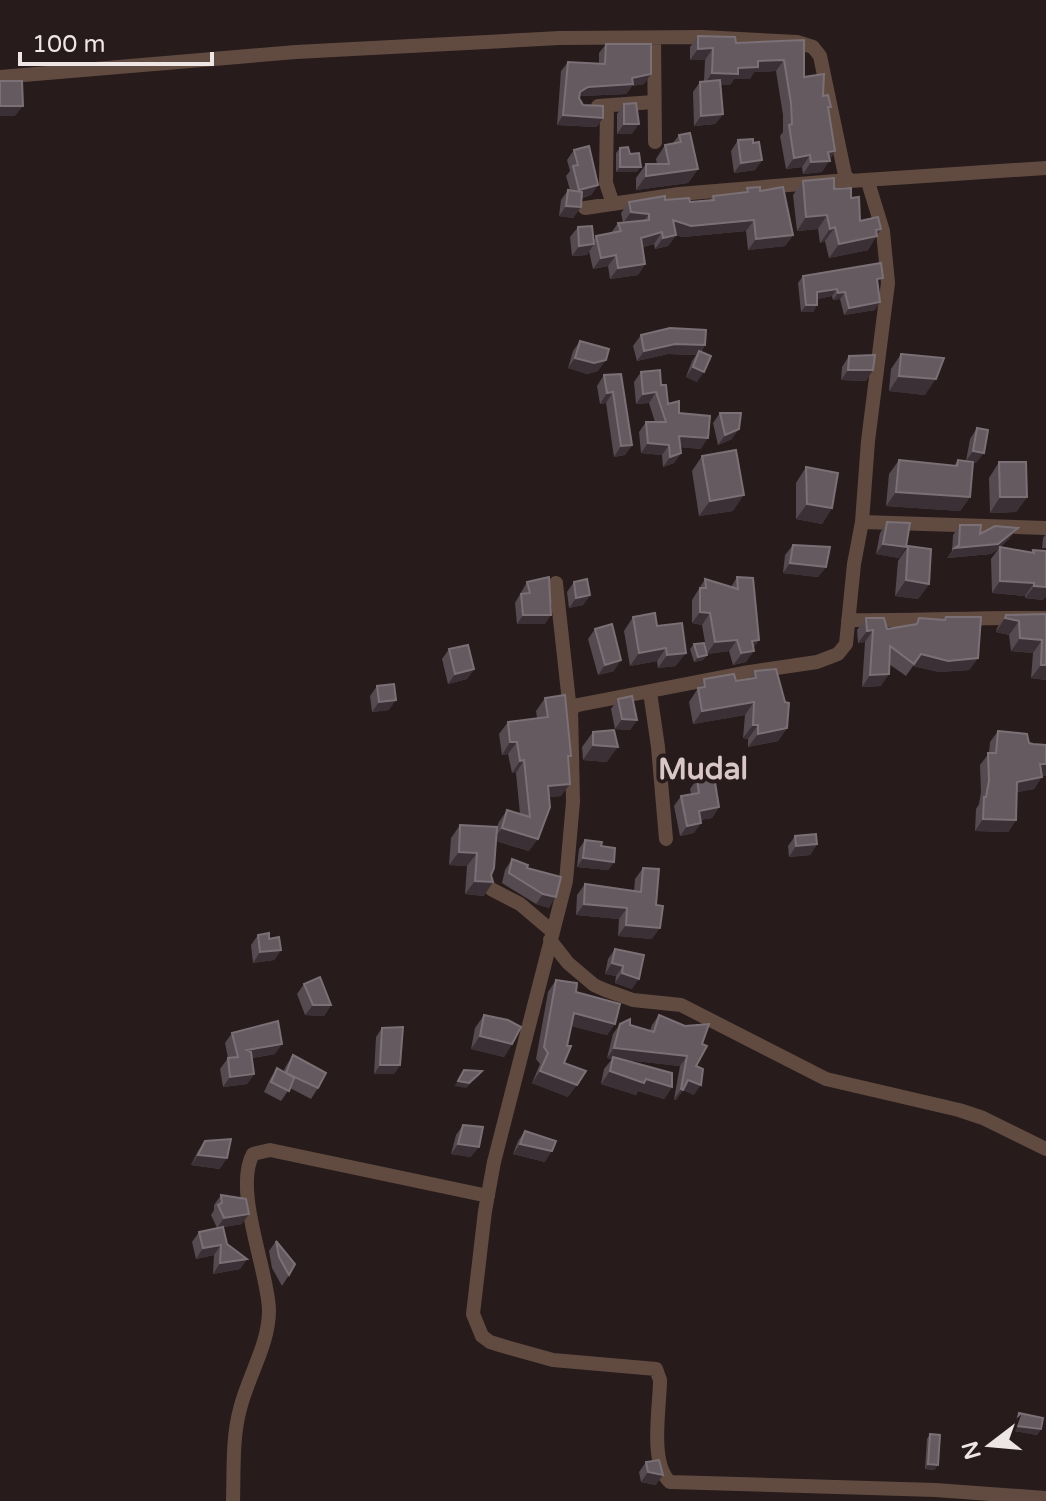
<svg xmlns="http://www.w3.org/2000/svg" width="1046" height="1501" viewBox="0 0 1046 1501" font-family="'Varela Round',sans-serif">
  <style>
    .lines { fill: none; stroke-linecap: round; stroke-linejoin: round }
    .minor { stroke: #614b40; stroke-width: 14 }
    .wall { fill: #554a50 }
    .shaded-wall { fill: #3b3035 }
    .building { fill: #655a60; stroke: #7a7075; stroke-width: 2 }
    .labels { text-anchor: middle; stroke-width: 8; stroke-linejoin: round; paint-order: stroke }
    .quarter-label { font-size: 30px; font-weight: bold; fill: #d9c7c8; stroke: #271b1c }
  </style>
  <rect width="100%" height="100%" fill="#271b1c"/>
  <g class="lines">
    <path class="minor" d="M 654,38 L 655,142
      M 0,77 L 296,52 L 560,38 L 702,37 L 797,42 L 813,47 L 820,56 L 845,175 L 850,181 L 1046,168
      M 598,106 L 654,102
      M 607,106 L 606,183 L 613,204
      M 868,182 L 883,231 L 888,283 L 868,441 L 862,522 L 854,564 L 846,644 L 838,654 L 817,662 L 743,673 L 578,705 L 571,708 L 573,802 L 566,881 L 494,1162 L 485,1211 L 473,1314 L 482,1336 L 490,1342 L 503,1346 L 553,1360 L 656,1369 L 660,1380 C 660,1407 649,1463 670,1482 L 935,1490 L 1046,1498
      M 585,208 L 679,194 L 848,180
      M 862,522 L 1046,528
      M 556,583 L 570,711
      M 848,620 C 914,621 980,617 1046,618
      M 650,692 L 658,747 L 666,839
      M 491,889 L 520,904 L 553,932
      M 550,940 L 568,963 L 594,985 L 605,990 L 633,1000 L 681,1005 L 826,1079 L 959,1110 L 983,1118 L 1046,1149
      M 233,1501 C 234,1472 232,1438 240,1409 C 248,1376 269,1345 269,1310 C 268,1270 233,1190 253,1154 L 270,1150 L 488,1196"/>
  </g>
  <path class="wall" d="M 698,36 L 736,43 L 804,40 L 804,77 L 831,107 L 828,111 L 835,151 L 822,172 L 803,174 L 802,167 L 786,169 L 780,136 L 783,132 L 783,115 L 776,71 L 754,72 L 750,79 L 734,79 L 730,85 L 720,85 L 723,114 L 715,124 L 694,126 L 693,92 L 700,82 L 704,81 L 705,60 L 690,60 L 690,47 Z
    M 606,44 L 651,74 L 644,84 L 632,86 L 626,94 L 581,96 L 579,98 L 597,127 L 557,125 L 561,71 L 568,62 L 599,64 L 599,53 Z
    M 624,104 L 632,134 L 617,134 L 617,114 Z
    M 679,135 L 698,169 L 688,183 L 636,190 L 636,178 L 646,164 L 657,164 L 656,159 L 665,145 L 673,143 Z
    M 738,140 L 753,143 L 762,160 L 755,170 L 734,173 L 731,151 Z
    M 620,148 L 630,154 L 637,172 L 616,172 L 616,153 Z
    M 574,150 L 598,185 L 591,195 L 582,198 L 581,207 L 573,218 L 559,216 L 561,200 L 568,190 L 570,190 L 566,176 L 570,171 L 567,160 Z
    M 803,181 L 834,189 L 851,198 L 860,221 L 877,235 L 868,250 L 829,258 L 825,241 L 820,243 L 818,229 L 797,231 L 793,195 Z
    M 747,188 L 760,191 L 793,235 L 785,246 L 748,250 L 746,231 L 683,237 L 676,235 L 668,246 L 655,249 L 654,244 L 643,247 L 645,264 L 638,275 L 610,279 L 608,266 L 593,269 L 589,251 L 587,255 L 572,256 L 570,237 L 578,227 L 594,240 L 596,236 L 611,233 L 618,223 L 623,222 L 621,213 L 629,202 L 665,200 L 690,202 L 710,200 L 713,196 L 744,192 Z
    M 803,276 L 878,285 L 875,310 L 844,315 L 840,299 L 833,300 L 832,296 L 817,299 L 817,305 L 813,312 L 801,312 L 798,283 Z
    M 641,335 L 705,345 L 701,352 L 697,382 L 686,377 L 692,361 L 696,355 L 668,354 L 637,361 L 633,346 Z
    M 580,341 L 598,371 L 587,374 L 568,368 L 573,351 Z
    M 901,354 L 925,395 L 889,391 L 891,369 Z
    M 849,356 L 866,381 L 841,380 L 842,367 Z
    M 641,372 L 661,385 L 668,404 L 679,413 L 701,449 L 680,447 L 681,453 L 674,463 L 663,467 L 662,455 L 641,453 L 639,432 L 646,422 L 655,422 L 649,403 L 636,404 L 634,382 Z
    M 621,374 L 632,445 L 625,455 L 614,457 L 606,403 L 600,404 L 597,386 L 604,375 Z
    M 720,413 L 732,439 L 718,445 L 713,423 Z
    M 977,428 L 976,463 L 973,463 L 970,497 L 960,511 L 886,506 L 889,474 L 899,460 L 954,466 L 958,460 L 966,461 L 970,439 Z
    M 702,456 L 733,511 L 699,516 L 692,471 Z
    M 999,462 L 1027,497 L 1016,512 L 990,513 L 989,478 Z
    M 806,467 L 832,508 L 822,524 L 796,519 L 796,483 Z
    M 887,522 L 906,547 L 899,558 L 876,554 L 880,533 Z
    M 960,525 L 980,534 L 1010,538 L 1000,547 L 1031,553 L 1033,550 L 1043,600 L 1025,598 L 1025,596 L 992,593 L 991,559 L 999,548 L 991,554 L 947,558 L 952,551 L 953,535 Z
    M 1046,534 L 1046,548 L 1042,548 L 1043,538 Z
    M 793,545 L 826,567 L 818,577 L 783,573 L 785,555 Z
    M 908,546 L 929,584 L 918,599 L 895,596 L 898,561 Z
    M 737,577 L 753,648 L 746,662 L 733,665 L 729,651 L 707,654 L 702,625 L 692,623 L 692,600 L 705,579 L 731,587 Z
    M 527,582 L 545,624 L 517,624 L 515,603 Z
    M 574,582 L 590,595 L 583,605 L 569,608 L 567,592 Z
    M 1046,614 L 1046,680 L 1031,678 L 1033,653 L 1011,651 L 1009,635 L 996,632 L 997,628 L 1006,615 Z
    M 633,617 L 657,626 L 676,666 L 658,668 L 657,661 L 630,666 L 624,631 Z
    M 946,617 L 978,658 L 969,670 L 939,672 L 913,666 L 906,676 L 889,664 L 881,686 L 862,687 L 865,642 L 858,643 L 857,630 L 866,618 L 887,629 L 914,624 L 919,618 L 944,620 Z
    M 595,629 L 614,671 L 598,675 L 588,639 Z
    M 694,644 L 707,655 L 703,660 L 694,662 L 690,649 Z
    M 449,649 L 474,669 L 467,679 L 448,684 L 442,659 Z
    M 755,671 L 787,728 L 778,741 L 748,747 L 748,739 L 743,738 L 745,715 L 693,724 L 689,702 L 704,679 L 736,681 L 750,679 Z
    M 377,686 L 389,710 L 372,712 L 370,696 Z
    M 545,698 L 571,756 L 568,760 L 561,796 L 549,797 L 529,851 L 496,841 L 491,875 L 484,896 L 465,894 L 467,866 L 449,865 L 451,838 L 460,825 L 496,829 L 499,822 L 507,810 L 520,814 L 516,773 L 512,773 L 508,754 L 502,755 L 499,734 L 508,722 L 537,718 L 536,711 Z
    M 618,699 L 637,720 L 630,730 L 615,729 L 611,709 Z
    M 998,731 L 1033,744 L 1046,745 L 1046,776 L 1042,776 L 1034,789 L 1017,792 L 1016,820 L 1008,832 L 975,831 L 976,809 L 979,804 L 981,792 L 980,765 L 989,753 L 990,742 Z
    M 593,732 L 607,762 L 583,760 L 582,747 Z
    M 697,779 L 719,807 L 712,818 L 700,820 L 694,833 L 680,836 L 674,806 L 681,796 L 691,794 L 690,789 Z
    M 795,836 L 817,844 L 810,855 L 789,857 L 788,846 Z
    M 585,840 L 601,846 L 614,862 L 608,870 L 577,867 L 579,849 Z
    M 512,859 L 527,868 L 561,877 L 549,908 L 536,904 L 502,883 L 505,870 Z
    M 643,868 L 652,939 L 618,936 L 619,919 L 576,915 L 577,895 L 585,884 L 634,891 L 635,879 Z
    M 258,935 L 269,939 L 281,950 L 274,960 L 253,963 L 251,945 Z
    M 615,949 L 632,989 L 615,983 L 616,976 L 605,974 L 608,959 Z
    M 556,980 L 576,992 L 615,1024 L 607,1035 L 571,1026 L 564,1063 L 568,1097 L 532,1083 L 540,1064 L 536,1059 L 548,992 Z
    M 304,984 L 331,1005 L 324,1016 L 305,1015 L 297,994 Z
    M 484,1015 L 512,1044 L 504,1057 L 471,1049 L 475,1028 Z
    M 659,1015 L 702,1044 L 696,1066 L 694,1095 L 683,1090 L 676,1100 L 674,1099 L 680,1066 L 626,1060 L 672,1087 L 664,1099 L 638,1091 L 636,1095 L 601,1084 L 604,1069 L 612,1059 L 607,1058 L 613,1034 L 620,1024 L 630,1025 L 650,1031 L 652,1025 Z
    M 382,1028 L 400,1065 L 394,1074 L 374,1074 L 376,1037 Z
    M 232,1033 L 275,1054 L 252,1058 L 254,1074 L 247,1084 L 223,1087 L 220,1069 L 228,1058 L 225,1043 Z
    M 293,1055 L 318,1088 L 311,1099 L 290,1088 L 281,1101 L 264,1092 L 270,1079 L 277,1068 L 283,1072 L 286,1066 Z
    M 463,1125 L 471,1157 L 451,1154 L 456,1135 Z
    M 525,1131 L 545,1162 L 513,1154 L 518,1141 Z
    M 205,1141 L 220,1169 L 191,1165 L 198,1151 Z
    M 221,1195 L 242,1224 L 217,1228 L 211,1215 L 214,1210 L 214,1205 Z
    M 199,1232 L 247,1259 L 240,1269 L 213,1274 L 214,1255 L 196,1259 L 192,1242 Z
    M 276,1241 L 289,1275 L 282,1286 L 272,1268 L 269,1251 Z
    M 1019,1413 L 1041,1429 L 1037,1435 L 1014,1431 L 1016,1419 Z
    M 930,1434 L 938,1465 L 934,1470 L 925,1469 L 927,1439 Z
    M 646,1462 L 656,1485 L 641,1482 L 639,1472 Z"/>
  <path class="shaded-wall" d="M 713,48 L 705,60 L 690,60 L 698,49 Z
    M 784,60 L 776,71 L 754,72 L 750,79 L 734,79 L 730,85 L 704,85 L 712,73 L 738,68 L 758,61 Z
    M 651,74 L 644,84 L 632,86 L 626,94 L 581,96 L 574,101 L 580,92 L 588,87 Z
    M 0,106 L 23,106 L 15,116 L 0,116 Z
    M 723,114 L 715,124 L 694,126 L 701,116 Z
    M 563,115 L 603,118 L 597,127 L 557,125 Z
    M 624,124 L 639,124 L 632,134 L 617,134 Z
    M 835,151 L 822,172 L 803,174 L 811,162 L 828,152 Z
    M 810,155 L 802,167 L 786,169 L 794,158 Z
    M 762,160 L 755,170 L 734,173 L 741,163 Z
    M 620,167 L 641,167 L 637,172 L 616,172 Z
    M 698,169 L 688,183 L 636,190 L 646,176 Z
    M 598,185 L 591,195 L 572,200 L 579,190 Z
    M 566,206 L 581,207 L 573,218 L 559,216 Z
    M 631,212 L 649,214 L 641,225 L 623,223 Z
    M 827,215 L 818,229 L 797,231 L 806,217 Z
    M 673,220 L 754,220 L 746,231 L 683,237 L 665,231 Z
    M 835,227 L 825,241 L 820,243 L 830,229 Z
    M 881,229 L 868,250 L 829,258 L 839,244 Z
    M 662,232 L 654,244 L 633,249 L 641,238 Z
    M 676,235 L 668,246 L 655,249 L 663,238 Z
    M 793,235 L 785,246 L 748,250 L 756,239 Z
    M 594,244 L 587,255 L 572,256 L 579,246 Z
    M 616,255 L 608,266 L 593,269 L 601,258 Z
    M 645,264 L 638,275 L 610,279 L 618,268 Z
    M 837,289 L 832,296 L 812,300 L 817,292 Z
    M 845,292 L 840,299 L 833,300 L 838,293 Z
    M 880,302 L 875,310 L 844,315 L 849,308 Z
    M 806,305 L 817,305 L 813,312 L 801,312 Z
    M 675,344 L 705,345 L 698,355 L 699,351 L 696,355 L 668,354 L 637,361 L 644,351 Z
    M 575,358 L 606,360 L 598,371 L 587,374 L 568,368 Z
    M 693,367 L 704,372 L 697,382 L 686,377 Z
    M 848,370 L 873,370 L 866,381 L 841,380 Z
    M 899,376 L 936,379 L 925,395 L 889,391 Z
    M 613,392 L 606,403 L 600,404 L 607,393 Z
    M 656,392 L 649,403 L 636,404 L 643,394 Z
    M 739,429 L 732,439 L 718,445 L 725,435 Z
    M 679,436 L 708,438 L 701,449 L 671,446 Z
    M 648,443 L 669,445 L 662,455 L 641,453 Z
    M 632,445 L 625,455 L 614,457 L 621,446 Z
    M 973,451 L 984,453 L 976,463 L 966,461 Z
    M 681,453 L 674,463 L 663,467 L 670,457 Z
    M 896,492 L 970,497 L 960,511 L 886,506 Z
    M 744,495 L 733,511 L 699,516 L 710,501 Z
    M 1000,497 L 1027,497 L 1016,512 L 990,513 Z
    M 807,504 L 832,508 L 822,524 L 796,519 Z
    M 1018,528 L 1010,538 L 991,554 L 947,558 L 955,548 Z
    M 883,544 L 906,547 L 899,558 L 876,554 Z
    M 790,563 L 826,567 L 818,577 L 783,573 Z
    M 906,580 L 929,584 L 918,599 L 895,596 Z
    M 1000,581 L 1034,583 L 1025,596 L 992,593 Z
    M 1034,586 L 1046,587 L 1046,597 L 1043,600 L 1025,598 Z
    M 590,595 L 583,605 L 569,608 L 576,598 Z
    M 700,612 L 710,613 L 702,625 L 692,623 Z
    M 523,615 L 551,615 L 545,624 L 517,624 Z
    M 1005,618 L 1019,621 L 1009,635 L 996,632 Z
    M 873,630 L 865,642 L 858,643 L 867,631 Z
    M 1020,638 L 1042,640 L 1033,653 L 1011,651 Z
    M 737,640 L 729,651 L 707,654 L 715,642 Z
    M 759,640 L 751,652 L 754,651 L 746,662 L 733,665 L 752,641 Z
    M 666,648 L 657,661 L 630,666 L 639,653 Z
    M 686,653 L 676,666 L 658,668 L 667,655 Z
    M 921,654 L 978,658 L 969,670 L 939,672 L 913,666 Z
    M 707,655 L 703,660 L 694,662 L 698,657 Z
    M 621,660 L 614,671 L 598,675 L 605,665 Z
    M 1041,665 L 1046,665 L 1046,680 L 1031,678 Z
    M 474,669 L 467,679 L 448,684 L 455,674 Z
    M 889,674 L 881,686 L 862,687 L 870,675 Z
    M 396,700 L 389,710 L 372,712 L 379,702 Z
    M 754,702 L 745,715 L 693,724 L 702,711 Z
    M 622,719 L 637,720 L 630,730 L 615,729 Z
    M 753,725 L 758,725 L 748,739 L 743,738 Z
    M 787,728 L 778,741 L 748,747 L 758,734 Z
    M 510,742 L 517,742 L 508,754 L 502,755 Z
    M 593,745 L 618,747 L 607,762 L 583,760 Z
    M 524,760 L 516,773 L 512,773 L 520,761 Z
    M 1040,764 L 1046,764 L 1046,776 L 1032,776 Z
    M 1042,777 L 1034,789 L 1009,794 L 1017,782 Z
    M 570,784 L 561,796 L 539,798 L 548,786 Z
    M 719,807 L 712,818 L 692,821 L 699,811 Z
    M 983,819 L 1016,820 L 1008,832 L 975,831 Z
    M 701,823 L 694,833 L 680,836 L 687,826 Z
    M 502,828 L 538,839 L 529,851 L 493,840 Z
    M 817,844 L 810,855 L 789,857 L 796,846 Z
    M 459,852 L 477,853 L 467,866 L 449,865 Z
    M 583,858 L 614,862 L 608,870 L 577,867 Z
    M 475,881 L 493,882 L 484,896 L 465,894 Z
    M 543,894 L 556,897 L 549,908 L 536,904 Z
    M 584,904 L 627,908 L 619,919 L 576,915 Z
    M 626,925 L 660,928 L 652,939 L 618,936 Z
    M 281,950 L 274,960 L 253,963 L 260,952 Z
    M 612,963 L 623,966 L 616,976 L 605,974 Z
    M 622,973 L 639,979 L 632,989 L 615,983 Z
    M 313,1005 L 331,1005 L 324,1016 L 305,1015 Z
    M 574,1013 L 615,1024 L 607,1035 L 566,1025 Z
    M 480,1036 L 512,1044 L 504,1057 L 471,1049 Z
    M 282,1044 L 275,1054 L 240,1060 L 247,1050 Z
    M 614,1048 L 687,1056 L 680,1066 L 607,1058 Z
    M 380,1065 L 400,1065 L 394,1074 L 374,1074 Z
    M 482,1071 L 479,1076 L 466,1088 L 454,1086 L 458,1081 Z
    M 540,1071 L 577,1085 L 568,1097 L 532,1083 Z
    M 610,1071 L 646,1079 L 672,1087 L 664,1099 L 638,1091 L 636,1095 L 601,1084 Z
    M 254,1074 L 247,1084 L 223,1087 L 230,1077 Z
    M 688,1080 L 701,1085 L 694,1095 L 683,1090 L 676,1100 L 674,1099 Z
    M 458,1144 L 479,1147 L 471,1157 L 451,1154 Z
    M 520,1144 L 552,1151 L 545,1162 L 513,1154 Z
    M 198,1155 L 227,1158 L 220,1169 L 191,1165 Z
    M 249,1214 L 242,1224 L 217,1228 L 224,1218 Z
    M 221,1245 L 214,1255 L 196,1259 L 203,1248 Z
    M 247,1259 L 240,1269 L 213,1274 L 220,1263 Z
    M 1017,1426 L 1041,1429 L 1037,1435 L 1014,1431 Z
    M 928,1464 L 938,1465 L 934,1470 L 925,1469 Z
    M 648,1472 L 663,1475 L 656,1485 L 641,1482 Z"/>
  <path class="building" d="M 698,36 L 735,37 L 736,43 L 804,40 L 804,77 L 824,74 L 823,96 L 828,95 L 831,107 L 828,107 L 835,151 L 828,152 L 830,161 L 811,162 L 810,155 L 794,158 L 789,125 L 792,124 L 791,103 L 784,60 L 758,61 L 758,67 L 738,68 L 738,74 L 712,73 L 713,48 L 698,49 Z
    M 606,44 L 651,44 L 651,74 L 632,78 L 633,84 L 588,87 L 580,92 L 579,98 L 583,105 L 603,106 L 603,118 L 563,115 L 568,62 L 605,64 Z
    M 720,80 L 723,114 L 701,116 L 700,82 Z
    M 0,81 L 22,81 L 23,106 L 0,106 Z
    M 636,103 L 639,124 L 624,124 L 624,104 Z
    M 690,133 L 698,169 L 646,176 L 646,164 L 669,164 L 665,145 L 681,142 L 679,135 Z
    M 753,139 L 753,143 L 759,142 L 762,160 L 741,163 L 738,140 Z
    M 589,146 L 598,185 L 579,190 L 573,166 L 578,165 L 574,150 Z
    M 628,147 L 630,154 L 639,153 L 641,167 L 620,167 L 620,148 Z
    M 834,178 L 834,189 L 851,188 L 851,198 L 859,197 L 860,221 L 878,217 L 881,229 L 876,230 L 877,236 L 839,244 L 835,227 L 830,229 L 827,215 L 806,217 L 803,181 Z
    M 760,187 L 760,191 L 783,187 L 793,235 L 756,239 L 754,220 L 691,226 L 673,220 L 676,235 L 663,238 L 662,232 L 641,238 L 645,264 L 618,268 L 616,255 L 601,258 L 596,236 L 621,231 L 618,223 L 649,220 L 649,214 L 631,212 L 629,202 L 665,196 L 665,200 L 689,198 L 690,202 L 714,200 L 713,196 L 748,192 L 747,188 Z
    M 568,190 L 582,192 L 581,207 L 566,206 Z
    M 592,226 L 594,244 L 579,246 L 578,227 Z
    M 881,263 L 883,278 L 877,279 L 880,302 L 849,308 L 845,292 L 838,293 L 837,289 L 817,292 L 817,305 L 806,305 L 803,276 Z
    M 670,328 L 706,330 L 705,345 L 675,344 L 644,351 L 641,335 Z
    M 580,341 L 609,349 L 606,360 L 594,363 L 575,358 Z
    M 699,351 L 711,356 L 704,372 L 693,367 Z
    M 901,354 L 944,358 L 936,379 L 899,376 Z
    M 875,355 L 873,370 L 848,370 L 849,356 Z
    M 660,370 L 661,385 L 666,385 L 668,404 L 679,401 L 679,413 L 710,416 L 708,438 L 679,436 L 681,453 L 670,457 L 669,445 L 648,443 L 646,422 L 666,422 L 656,392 L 643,394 L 641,372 Z
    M 621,374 L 632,445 L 621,446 L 613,392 L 607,393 L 604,375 Z
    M 720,413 L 741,413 L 739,429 L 725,435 Z
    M 977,428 L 988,430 L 984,453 L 973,451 Z
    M 736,450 L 744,495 L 710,501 L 702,456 Z
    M 899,460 L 957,466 L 958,460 L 973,462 L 970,497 L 896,492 Z
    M 999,462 L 1026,462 L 1027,497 L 1000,497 Z
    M 806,467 L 838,473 L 832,508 L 807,504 Z
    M 887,522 L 910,523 L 906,547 L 883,544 Z
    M 960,525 L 981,525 L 980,534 L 995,526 L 1018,528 L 998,544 L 955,548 L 959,545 Z
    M 793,545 L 830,547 L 826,567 L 790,563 Z
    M 908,546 L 931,549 L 929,584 L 906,580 Z
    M 1000,547 L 1034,553 L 1033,550 L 1046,551 L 1046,587 L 1034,586 L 1034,583 L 1000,581 Z
    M 549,577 L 551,615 L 523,615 L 521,594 L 530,593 L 527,582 Z
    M 737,577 L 753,578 L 759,640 L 752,641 L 754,651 L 741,653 L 737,640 L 715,642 L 710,613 L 700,612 L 700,588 L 706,588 L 705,579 L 738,589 Z
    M 587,579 L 590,595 L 576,598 L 574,582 Z
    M 655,613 L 657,626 L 682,623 L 686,653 L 667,655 L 666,648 L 639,653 L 633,617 Z
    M 1046,614 L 1046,665 L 1041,665 L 1042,640 L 1020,638 L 1019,621 L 1005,618 L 1006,615 Z
    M 946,617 L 981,617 L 978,658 L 948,661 L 921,654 L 914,664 L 890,646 L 889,674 L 870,675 L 873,630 L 867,631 L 866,618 L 884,618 L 887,629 L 917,624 L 919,618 L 945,620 Z
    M 612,624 L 621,660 L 605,665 L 595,629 Z
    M 704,643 L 707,655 L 698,657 L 694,644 Z
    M 468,645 L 474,669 L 455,674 L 449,649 Z
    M 776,669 L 785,702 L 789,703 L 787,728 L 758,734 L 758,725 L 753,725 L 754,702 L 702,711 L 698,688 L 705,687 L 704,679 L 734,674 L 736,681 L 756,678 L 755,671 Z
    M 394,684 L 396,700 L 379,702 L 377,686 Z
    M 565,695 L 571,756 L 568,756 L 570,784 L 548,786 L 550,807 L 538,839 L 502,828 L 507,810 L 530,817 L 524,760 L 520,761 L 517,742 L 510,742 L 508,722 L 548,717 L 545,698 Z
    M 632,696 L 637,720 L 622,719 L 618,699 Z
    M 614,730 L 618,747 L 593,745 L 593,732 Z
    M 998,731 L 1027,734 L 1029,743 L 1033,744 L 1046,745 L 1046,764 L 1040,764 L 1042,777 L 1017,782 L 1016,820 L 983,819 L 984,797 L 986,797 L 989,781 L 988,753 L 996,753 Z
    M 714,776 L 719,807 L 699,811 L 701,823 L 687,826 L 681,796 L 699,793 L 697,779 Z
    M 460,825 L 497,827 L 494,868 L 491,875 L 493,882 L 475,881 L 477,853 L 459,852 Z
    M 816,834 L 817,844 L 796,846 L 795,836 Z
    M 585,840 L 602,842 L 601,846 L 615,848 L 614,862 L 583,858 Z
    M 512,859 L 528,865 L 527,868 L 561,877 L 556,897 L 543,894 L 509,873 Z
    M 643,868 L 659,869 L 656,905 L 663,906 L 660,928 L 626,925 L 627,908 L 584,904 L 585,884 L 641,892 Z
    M 269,933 L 269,939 L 279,937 L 281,950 L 260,952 L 258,935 Z
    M 615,949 L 644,955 L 639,979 L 622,973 L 623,966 L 612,963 Z
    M 320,977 L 331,1005 L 313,1005 L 304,984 Z
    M 556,980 L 577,983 L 576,992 L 620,1004 L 615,1024 L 574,1013 L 567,1046 L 571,1046 L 564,1063 L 586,1071 L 577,1085 L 540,1071 L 548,1053 L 544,1047 Z
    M 484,1015 L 508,1020 L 521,1027 L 512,1044 L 480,1036 Z
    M 659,1015 L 685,1026 L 709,1024 L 702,1044 L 707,1046 L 696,1066 L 703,1069 L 701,1085 L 688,1080 L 683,1090 L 681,1089 L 687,1056 L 614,1048 L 620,1024 L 630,1019 L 630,1025 L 654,1032 Z
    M 278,1021 L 282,1044 L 247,1050 L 251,1052 L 254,1074 L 230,1077 L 228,1058 L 238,1057 L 232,1033 Z
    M 403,1027 L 400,1065 L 380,1065 L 382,1028 Z
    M 293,1055 L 326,1073 L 318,1088 L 286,1073 Z
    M 613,1057 L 672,1073 L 672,1087 L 646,1079 L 644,1083 L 610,1071 Z
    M 277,1068 L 294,1078 L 289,1091 L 271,1082 Z
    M 464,1070 L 482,1071 L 469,1083 L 458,1081 Z
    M 463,1125 L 483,1127 L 479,1147 L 458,1144 Z
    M 525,1131 L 556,1141 L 552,1151 L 520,1144 Z
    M 231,1139 L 227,1158 L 198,1155 L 205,1141 Z
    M 221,1195 L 246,1199 L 249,1214 L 224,1218 L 218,1205 L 222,1203 Z
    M 223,1227 L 227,1244 L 247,1259 L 220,1263 L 221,1245 L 203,1248 L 199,1232 Z
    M 276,1241 L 295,1264 L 289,1275 L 279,1257 Z
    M 1019,1413 L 1043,1418 L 1041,1429 L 1017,1426 Z
    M 930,1434 L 940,1435 L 938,1465 L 928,1464 Z
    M 659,1460 L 663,1475 L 648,1472 L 646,1462 Z"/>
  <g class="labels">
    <g class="quarter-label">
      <text x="703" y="779">Mudal</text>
    </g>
  </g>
  <g transform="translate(990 1445) rotate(254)" stroke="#271b1c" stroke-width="6" paint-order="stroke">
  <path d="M0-6L14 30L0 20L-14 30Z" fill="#eee5e5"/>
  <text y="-12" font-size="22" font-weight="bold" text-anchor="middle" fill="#eee5e5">N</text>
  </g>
  <path d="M20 52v12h192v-12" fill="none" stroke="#eee5e5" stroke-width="4"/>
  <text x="32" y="52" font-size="24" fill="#eee5e5" stroke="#271b1c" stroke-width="6" paint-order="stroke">100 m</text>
</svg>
